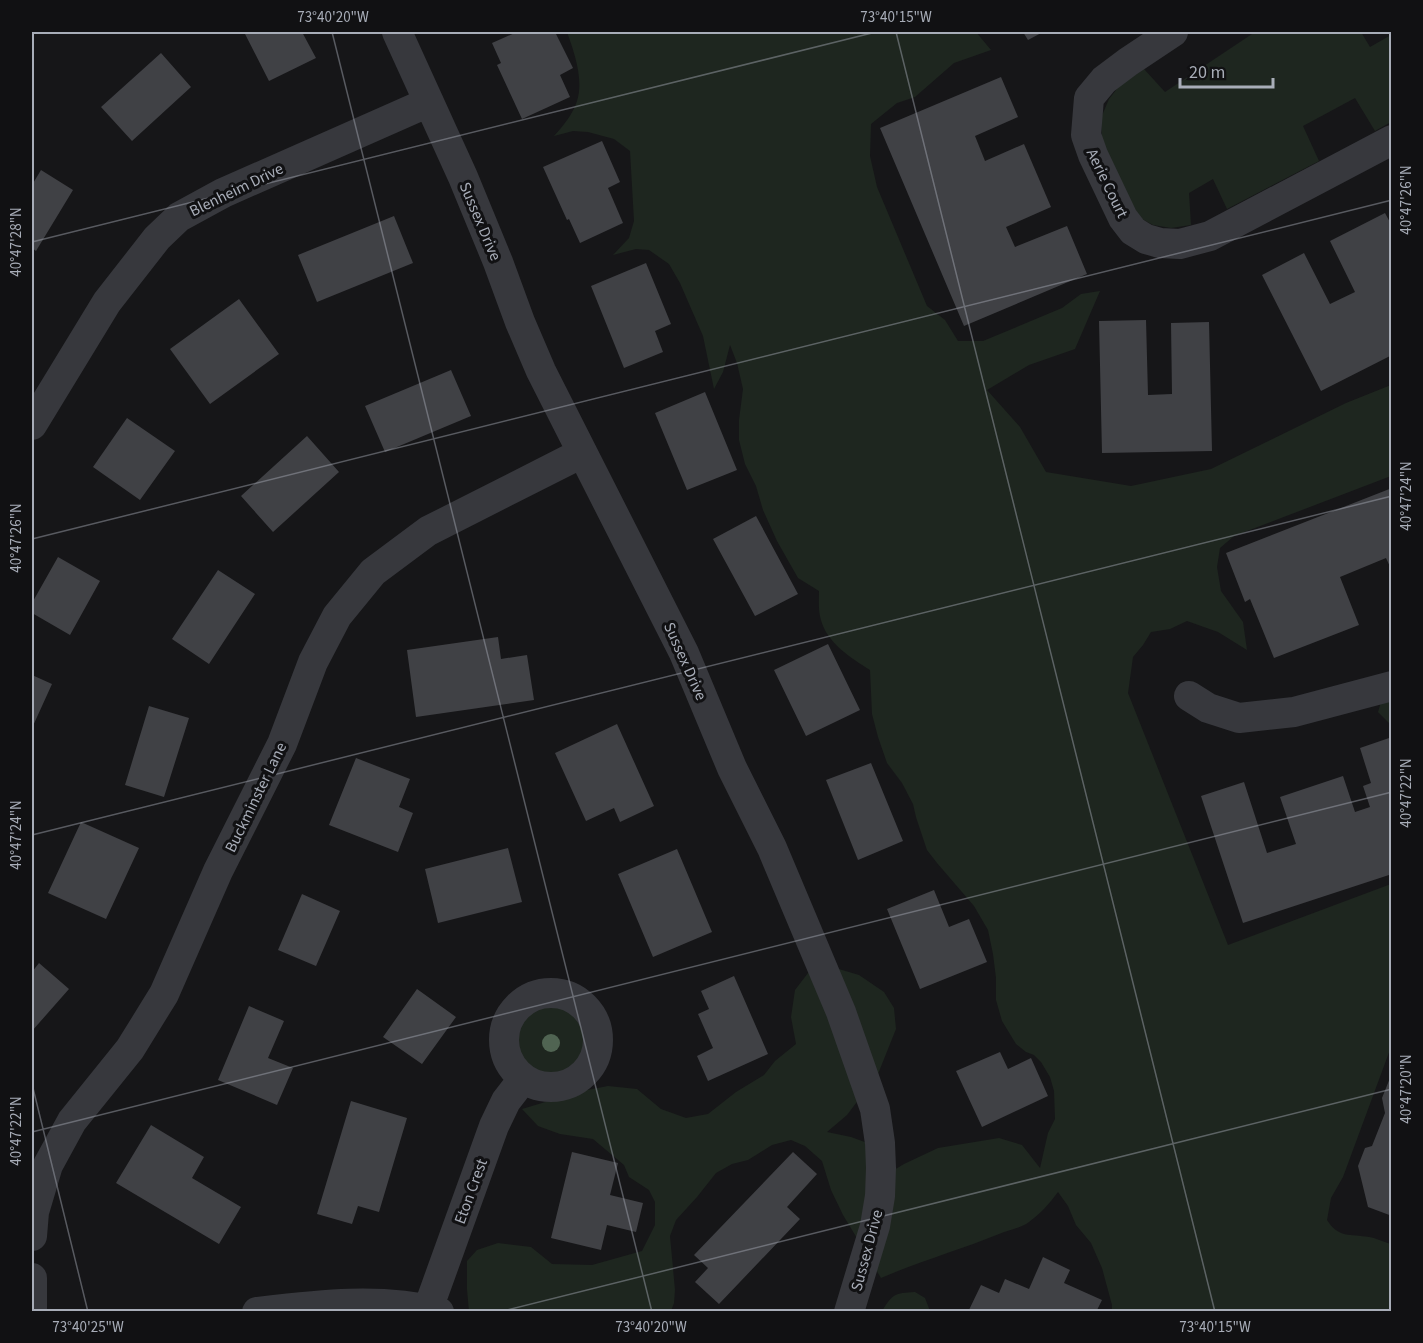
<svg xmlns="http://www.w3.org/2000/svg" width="1423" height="1343" viewBox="0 0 1423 1343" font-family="'Source Sans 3',sans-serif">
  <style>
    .green { fill: #1e261f }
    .building { fill: #404145 }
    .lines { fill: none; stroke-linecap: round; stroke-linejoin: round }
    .street { stroke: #37383d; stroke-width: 30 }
    .tree { fill: #506452 }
    .ticks { fill: none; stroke: #a8adb8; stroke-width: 1.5; stroke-opacity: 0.45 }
    .labels { text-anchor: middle; stroke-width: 6; stroke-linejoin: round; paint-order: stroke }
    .street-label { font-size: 16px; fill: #a8adb8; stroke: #111113 }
    .neatline { fill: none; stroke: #a8adb8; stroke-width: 2 }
    .ticks-label { font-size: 15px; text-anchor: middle; fill: #a8adb8 }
  </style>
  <rect width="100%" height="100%" fill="#161618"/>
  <path class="green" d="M 567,32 L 976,32 L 991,50 L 954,63 L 915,97 L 897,103 L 871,124 L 870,156 L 877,187 L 927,306 L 945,320 L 958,341 L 983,341 L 1062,308 L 1081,294 L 1100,291 L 1075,349 L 1029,365 L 987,390 L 1020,427 L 1046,472 L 1131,486 L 1211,469 L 1346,403 L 1391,385 L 1391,476 L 1234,536 L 1220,548 L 1217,567 L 1221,591 L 1243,622 L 1247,650 L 1218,632 L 1187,621 L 1170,629 L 1151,632 L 1143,645 L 1133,657 L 1128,693 L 1228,945 L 1391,884 L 1391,1047 L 1343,1177 L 1331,1198 L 1327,1220 C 1338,1238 1350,1234 1369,1237 C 1376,1238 1384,1242 1391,1244 L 1391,1311 L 1112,1311 L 1112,1305 L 1102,1268 L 1091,1243 L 1076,1225 L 1068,1206 L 1058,1192 C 1050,1203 1040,1214 1029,1222 C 1021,1228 1008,1230 999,1234 C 960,1250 920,1261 881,1278 L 843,1215 L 831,1190 L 822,1161 L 805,1146 L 791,1140 L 772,1145 L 748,1160 L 732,1164 L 716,1173 L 697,1197 L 676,1220 L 670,1236 L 675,1290 L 674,1303 L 671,1311 L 469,1311 L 467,1289 L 467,1261 L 477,1250 L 498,1243 L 531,1247 L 552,1264 L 592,1265 L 642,1251 L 655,1225 L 655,1202 L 649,1190 L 629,1177 L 624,1165 L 593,1139 L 560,1134 L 538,1126 L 522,1109 L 582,1091 L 608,1086 L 637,1089 L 661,1109 L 686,1118 L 708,1114 L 736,1092 L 764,1075 L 775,1061 L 796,1044 L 791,1017 L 795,990 L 808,973 L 832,967 L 859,975 L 884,992 L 894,1008 L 896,1029 L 878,1074 L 847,1115 L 827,1132 L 851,1137 L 870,1144 L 889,1173 L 904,1164 L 938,1148 L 999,1138 L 1022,1145 L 1040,1168 L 1048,1133 L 1055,1119 L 1054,1091 L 1050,1077 L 1041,1062 L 1034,1055 L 1026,1052 L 1016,1044 L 1002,1021 L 996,1000 L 996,978 L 993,954 L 988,930 L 974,906 L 937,863 L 927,850 L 916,817 L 913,804 L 902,783 L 887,763 L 878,737 L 872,714 L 870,670 C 851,658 827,643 821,620 C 818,611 819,600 819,591 L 798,578 L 777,541 L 763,510 L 756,486 L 745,464 L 739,440 L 739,420 L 743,389 L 737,363 L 730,345 L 723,372 L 714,389 L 703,336 L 680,283 L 669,264 L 649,250 L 636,249 L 613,255 L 629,238 L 634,221 L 630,151 L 614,139 L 588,132 L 573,131 L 554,136 C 563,126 573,114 577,101 C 584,79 574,52 567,32 Z
    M 1255,32 L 1361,32 L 1370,47 L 1391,35 L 1391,122 L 1375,131 L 1355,98 L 1303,126 L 1319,161 L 1227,209 L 1213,179 L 1189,193 L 1191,225 L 1171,228 L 1153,225 L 1142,219 L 1130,203 L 1102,140 L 1101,118 L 1109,99 L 1120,85 L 1144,69 L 1165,92 Z
    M 1391,694 L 1391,725 L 1378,712 L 1381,702 Z
    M504 1040a47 47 0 1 1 94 0a47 47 0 1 1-94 0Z
    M 915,1292 L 925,1298 L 930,1311 L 882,1311 C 893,1294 894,1293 915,1292 Z"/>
  <path class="building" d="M 244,32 L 302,32 L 316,58 L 269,81 Z
    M 517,32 L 555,32 L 573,68 L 560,75 L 570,97 L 522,119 L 497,65 L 501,63 L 492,43 Z
    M 1023,32 L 1043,32 L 1028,40 Z
    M 161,53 L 191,87 L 132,141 L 101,107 Z
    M 1001,77 L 1018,117 L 975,136 L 985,161 L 1024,144 L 1051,207 L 1006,227 L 1015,247 L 1067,226 L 1087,274 L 964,326 L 880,128 Z
    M 602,141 L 620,182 L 608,188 L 623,223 L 580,243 L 569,219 L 567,220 L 543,167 Z
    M 41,170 L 73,190 L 36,251 L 32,248 L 32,185 Z
    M 1385,213 L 1392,226 L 1392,355 L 1321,391 L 1262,275 L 1304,253 L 1330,304 L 1355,292 L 1330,241 Z
    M 394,216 L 413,263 L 317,302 L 298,255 Z
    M 646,263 L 671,324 L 655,331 L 663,352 L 624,368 L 591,286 Z
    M 239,299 L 279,354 L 210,404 L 170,349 Z
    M 1146,320 L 1148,395 L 1172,394 L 1171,323 L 1209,322 L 1212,451 L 1102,453 L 1099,321 Z
    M 451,370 L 471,416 L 385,452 L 365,406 Z
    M 705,392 L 737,470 L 687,490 L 655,413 Z
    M 127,418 L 175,451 L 140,500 L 93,467 Z
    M 307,436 L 339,472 L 273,532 L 241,496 Z
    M 1392,488 L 1392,571 L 1386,558 L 1340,577 L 1359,625 L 1274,658 L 1250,599 L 1245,602 L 1226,553 Z
    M 756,516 L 798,594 L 755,616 L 713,539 Z
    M 58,557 L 100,581 L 70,635 L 32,613 L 32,603 Z
    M 218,570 L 255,594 L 209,664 L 172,639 Z
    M 498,637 L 501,659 L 527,655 L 534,700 L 416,717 L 407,650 Z
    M 828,644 L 860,710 L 806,736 L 774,670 Z
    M 32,675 L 52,684 L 32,728 Z
    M 149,706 L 189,718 L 164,797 L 125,785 Z
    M 617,724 L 654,806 L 620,822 L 614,808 L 586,821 L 555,753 Z
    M 1392,737 L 1392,874 L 1243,923 L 1201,796 L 1244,782 L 1267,853 L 1296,844 L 1280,797 L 1343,776 L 1355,812 L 1370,807 L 1363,786 L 1371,783 L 1360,748 Z
    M 356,758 L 410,779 L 399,807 L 413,813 L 398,852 L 329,825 Z
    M 871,763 L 903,841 L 858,860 L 826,780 Z
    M 81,822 L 139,848 L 106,919 L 48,893 Z
    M 508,848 L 522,902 L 438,923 L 425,869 Z
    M 677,849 L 712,932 L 653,957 L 618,874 Z
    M 934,890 L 949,927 L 969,919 L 987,962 L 920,989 L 887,909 Z
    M 302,894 L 340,911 L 316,966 L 278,950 Z
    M 39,963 L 69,989 L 32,1031 L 32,972 Z
    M 734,976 L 768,1054 L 708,1081 L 697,1056 L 713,1048 L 698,1014 L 709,1009 L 701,991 Z
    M 417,989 L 456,1017 L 422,1064 L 383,1037 Z
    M 249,1006 L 284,1021 L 268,1058 L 293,1068 L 277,1105 L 218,1080 Z
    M 1000,1052 L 1008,1069 L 1031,1058 L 1048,1096 L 982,1127 L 956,1071 Z
    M 1392,1073 L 1392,1216 L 1368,1207 L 1358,1166 L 1365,1148 L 1372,1146 L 1385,1113 L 1382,1098 Z
    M 351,1101 L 407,1118 L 379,1212 L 358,1206 L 352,1224 L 317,1214 Z
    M 151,1125 L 204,1157 L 192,1178 L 241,1207 L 219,1244 L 116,1183 Z
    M 572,1152 L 618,1163 L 610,1195 L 643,1203 L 636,1232 L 607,1225 L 601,1250 L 551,1238 Z
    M 793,1152 L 817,1174 L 787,1207 L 800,1219 L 719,1304 L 695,1282 L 708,1268 L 694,1255 Z
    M 1043,1257 L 1070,1270 L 1064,1283 L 1102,1300 L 1096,1312 L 968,1312 L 981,1285 L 999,1293 L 1005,1279 L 1029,1289 Z"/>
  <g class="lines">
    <path class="street" d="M 397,32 L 463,177 L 498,262 L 520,322 L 541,371 L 684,653 L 732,768 L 772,848 L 841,1012 L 875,1109 L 880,1143 L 881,1168 L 880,1196 L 875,1226 L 849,1312
      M 1173,32 L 1128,62 L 1104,80 L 1089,98 L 1086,135 L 1093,155 L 1123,218 L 1133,231 L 1146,239 L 1160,243 L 1180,244 L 1210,236 L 1392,140
      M 32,425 L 107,302 L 157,238 L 179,217 L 223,193 L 429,102
      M 1189,696 L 1208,708 L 1239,718 L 1294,712 L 1392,686
      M504 1040a47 47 0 1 1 94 0a47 47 0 1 1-94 0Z
      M 32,1236 L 34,1212 L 48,1165 L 72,1121 L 130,1049 L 164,994 L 218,871 L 282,744 L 313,662 L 337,616 L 373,572 L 428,531 L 582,453
      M 32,1278 L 32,1312
      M 428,1309 L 494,1126 L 506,1101 L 523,1079
      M 257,1312 C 316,1305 380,1297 439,1312"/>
  </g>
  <circle class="tree" cx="551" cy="1043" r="9"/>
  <path class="ticks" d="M 332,32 L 652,1312M 896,32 L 1215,1312M 32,242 L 876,32M 32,539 L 1392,200M 32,835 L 1392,496M 32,1084 L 88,1312M 32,1132 L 1392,792M 499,1312 L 1392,1089"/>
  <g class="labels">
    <g class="street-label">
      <text transform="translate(1108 183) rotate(64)" y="6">Aerie Court</text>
      <text transform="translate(236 189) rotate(-26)" y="6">Blenheim Drive</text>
      <text transform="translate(481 221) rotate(67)" y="6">Sussex Drive</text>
      <text transform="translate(686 661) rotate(66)" y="6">Sussex Drive</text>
      <text transform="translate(255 797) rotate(-64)" y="6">Buckminster Lane</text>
      <text transform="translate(470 1191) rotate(-70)" y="6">Eton Crest</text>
      <text transform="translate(866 1250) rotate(-75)" y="6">Sussex Drive</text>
    </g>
  </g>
  <rect width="1423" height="1343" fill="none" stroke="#111113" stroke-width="66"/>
  <path d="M1180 78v9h93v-9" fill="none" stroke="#a8adb8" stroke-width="3"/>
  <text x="1189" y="78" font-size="18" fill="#a8adb8" stroke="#111113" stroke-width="4.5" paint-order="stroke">20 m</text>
  <rect x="33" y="33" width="1357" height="1277" class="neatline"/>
  <g class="ticks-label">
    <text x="333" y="22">73°40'20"W</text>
    <text x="896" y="22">73°40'15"W</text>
    <text transform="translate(1406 200) rotate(-90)" y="5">40°47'26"N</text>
    <text transform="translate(16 242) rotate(-90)" y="5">40°47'28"N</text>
    <text transform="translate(1406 496) rotate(-90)" y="5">40°47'24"N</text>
    <text transform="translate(16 538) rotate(-90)" y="5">40°47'26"N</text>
    <text transform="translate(1406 793) rotate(-90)" y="5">40°47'22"N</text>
    <text transform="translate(16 835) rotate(-90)" y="5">40°47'24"N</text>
    <text transform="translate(1406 1089) rotate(-90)" y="5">40°47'20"N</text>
    <text transform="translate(16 1131) rotate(-90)" y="5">40°47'22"N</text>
    <text x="88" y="1332">73°40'25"W</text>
    <text x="651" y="1332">73°40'20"W</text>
    <text x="1215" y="1332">73°40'15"W</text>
  </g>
</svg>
